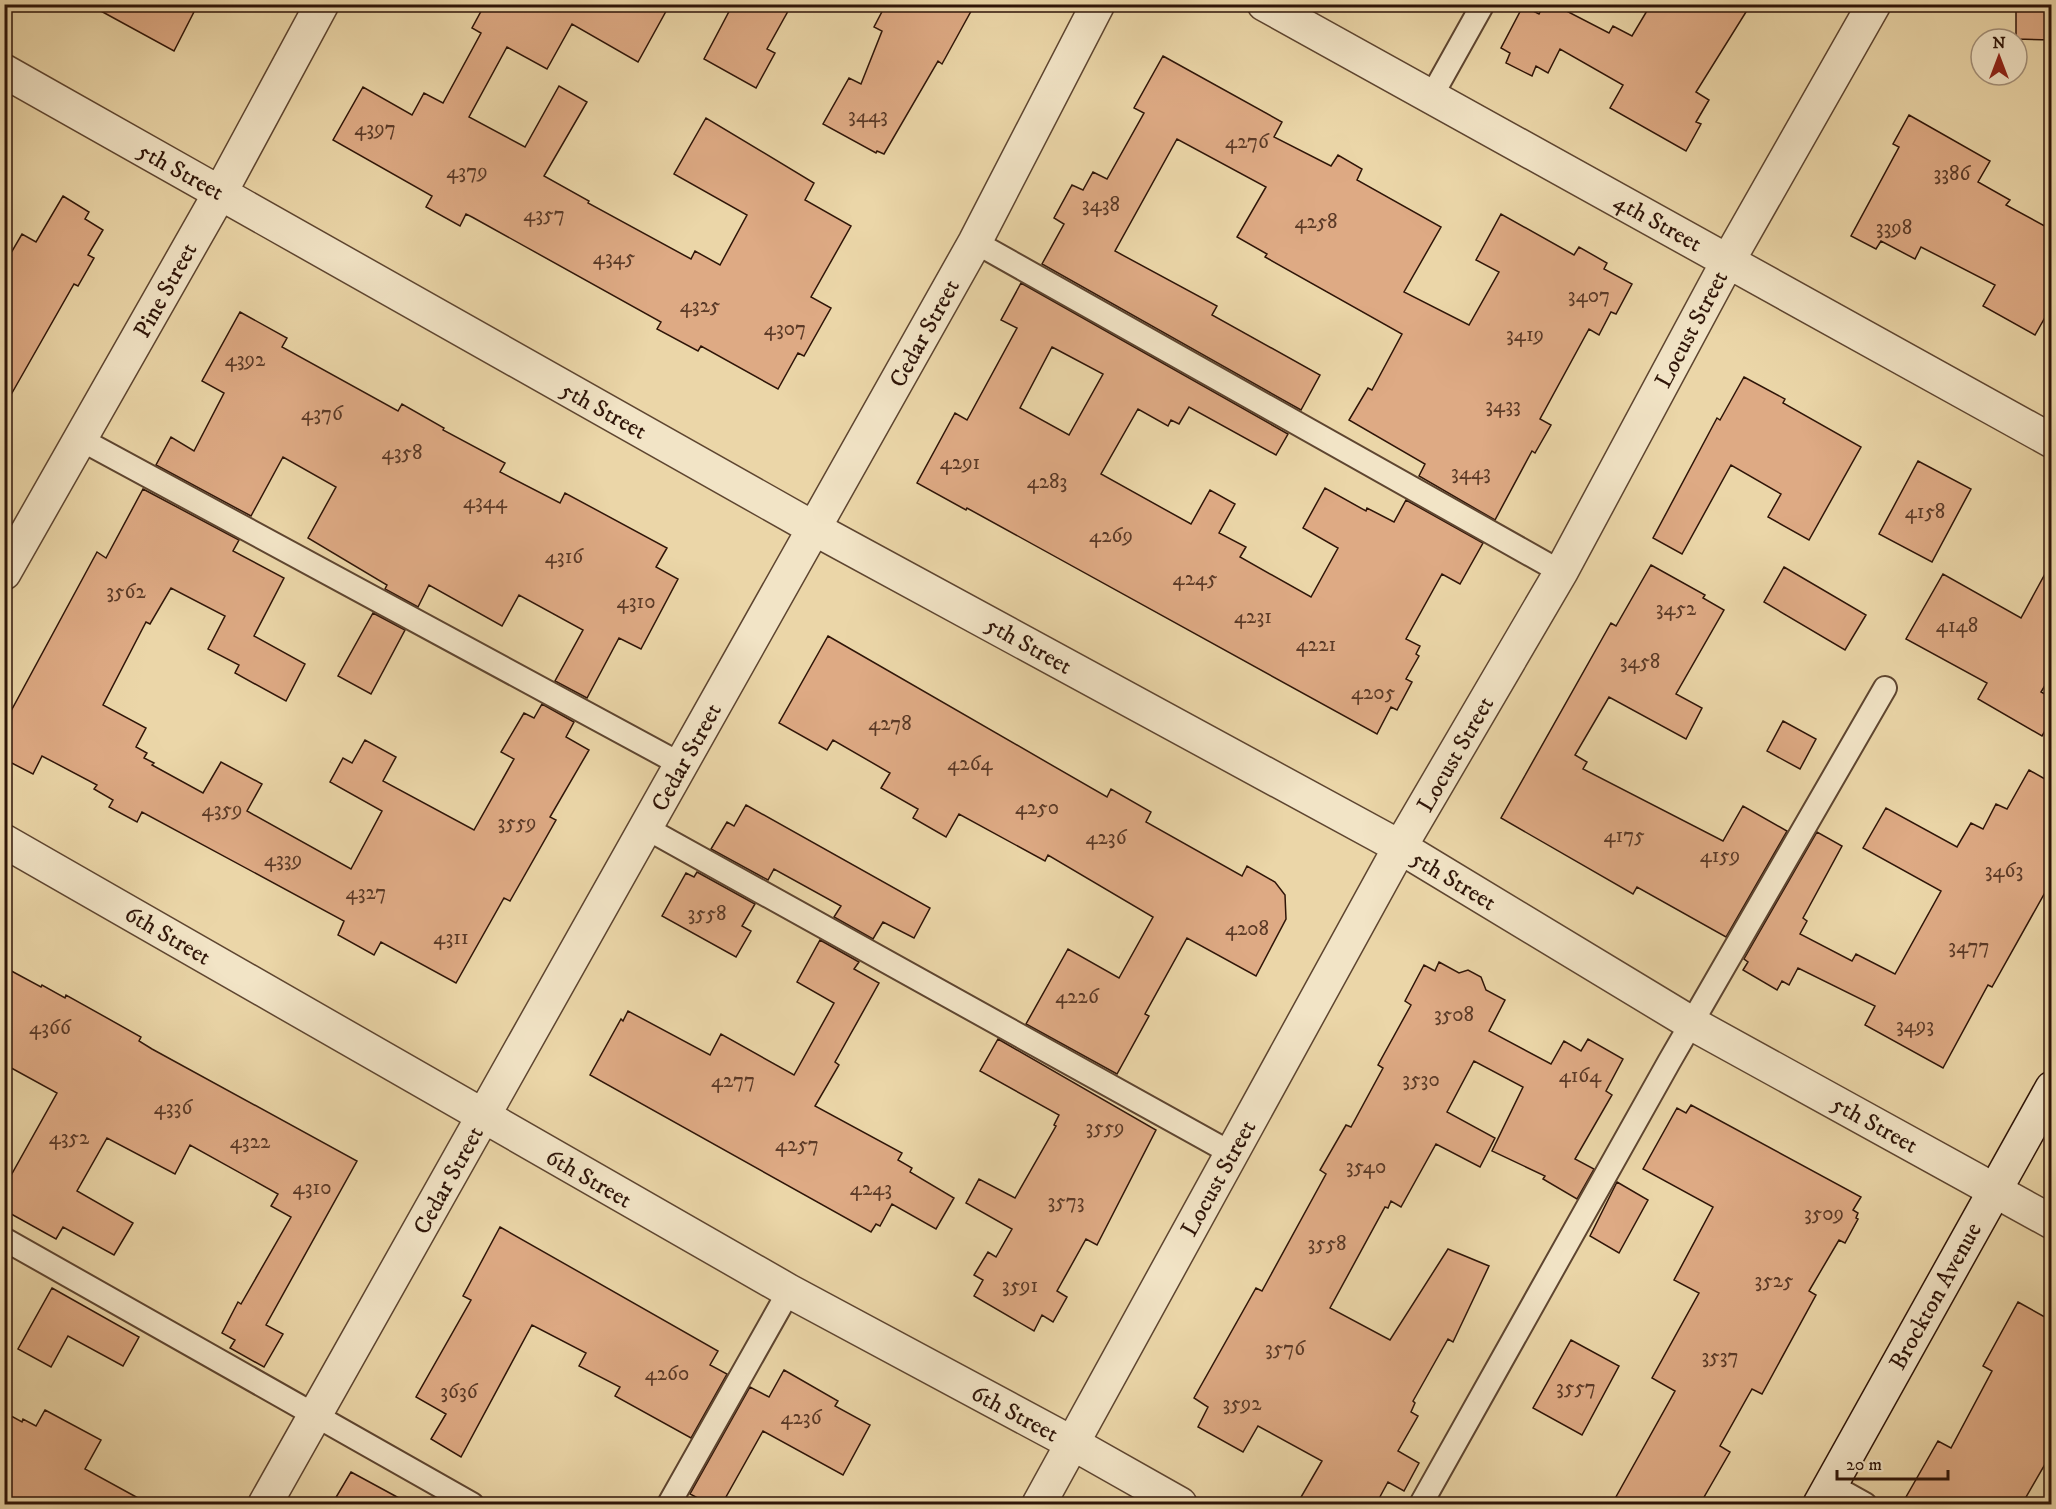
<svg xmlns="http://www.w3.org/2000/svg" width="2056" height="1509" viewBox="0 0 2056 1509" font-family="'IM FELL DW Pica',serif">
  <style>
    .building { fill: #deaa84; stroke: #2f1508; stroke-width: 1.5; fill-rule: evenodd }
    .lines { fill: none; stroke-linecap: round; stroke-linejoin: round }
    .lane-casing { stroke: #5e4530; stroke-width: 26 }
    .street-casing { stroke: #5e4530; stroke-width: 36 }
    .secondary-casing { stroke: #2f1508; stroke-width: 36 }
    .lane { stroke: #f2e4c6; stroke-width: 22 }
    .street { stroke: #f2e4c6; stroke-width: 33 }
    .secondary { stroke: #f2e4c6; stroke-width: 33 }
    .labels { text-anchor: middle; stroke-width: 4.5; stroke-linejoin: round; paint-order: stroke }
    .number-label { font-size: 21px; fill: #5b3a27 }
    .street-label { font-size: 24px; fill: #2f1508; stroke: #f2e4c6 }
  </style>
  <rect width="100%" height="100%" fill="#ebd6a8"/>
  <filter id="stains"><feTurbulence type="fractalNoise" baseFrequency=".00333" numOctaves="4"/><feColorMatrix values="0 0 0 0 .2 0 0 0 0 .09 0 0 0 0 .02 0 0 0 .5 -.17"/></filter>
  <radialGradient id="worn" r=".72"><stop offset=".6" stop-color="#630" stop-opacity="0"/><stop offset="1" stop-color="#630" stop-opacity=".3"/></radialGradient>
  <path class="building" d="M 88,4 L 198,4 L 174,51 Z
    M 485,4 L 670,4 L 638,62 L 572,24 L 547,69 L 507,47 L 469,117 L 525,147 L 559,86 L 587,102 L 544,176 L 589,201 L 588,203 L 691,259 L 695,251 L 720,265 L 747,215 L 674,174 L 706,118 L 814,183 L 805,200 L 851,226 L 811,297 L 831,308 L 804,356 L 798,353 L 778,389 L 701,346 L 698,351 L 657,329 L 661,322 L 472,217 L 466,214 L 460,226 L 426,207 L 432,196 L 333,140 L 363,87 L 412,115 L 424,93 L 443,103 L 481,33 L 472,28 Z
    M 733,4 L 792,4 L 767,49 L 775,53 L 756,88 L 704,59 Z
    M 886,4 L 975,4 L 942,64 L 938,61 L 884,154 L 877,151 L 876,153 L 823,124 L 849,78 L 861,84 L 882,31 L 874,27 Z
    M 1544,4 L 1553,4 L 1609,33 L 1613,26 L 1632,36 L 1651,4 L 1751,4 L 1696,92 L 1709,100 L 1696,122 L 1701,124 L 1686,151 L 1610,108 L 1623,85 L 1560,49 L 1548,73 L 1536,66 L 1532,76 L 1506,63 L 1510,53 L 1501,48 L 1523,6 L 1539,14 Z
    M 2016,4 L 2052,4 L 2052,40 L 2016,39 Z
    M 1163,56 L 1282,122 L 1274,137 L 1331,166 L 1338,155 L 1362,169 L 1357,180 L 1441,227 L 1404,292 L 1469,325 L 1499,272 L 1476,260 L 1501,214 L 1574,255 L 1579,247 L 1607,263 L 1604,269 L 1632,284 L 1616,314 L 1611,312 L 1599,335 L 1589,329 L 1540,419 L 1551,425 L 1535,453 L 1532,451 L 1495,520 L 1419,476 L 1425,464 L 1349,420 L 1368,388 L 1372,390 L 1402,334 L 1265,257 L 1267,254 L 1237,237 L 1266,187 L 1177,139 L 1115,251 L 1217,306 L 1212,315 L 1320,375 L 1301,410 L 1042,264 L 1064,224 L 1054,218 L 1072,185 L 1083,190 L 1093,172 L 1107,179 L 1144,113 L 1134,108 Z
    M 1909,115 L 1990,161 L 1978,182 L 2010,200 L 2006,205 L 2052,230 L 2052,305 L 2035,335 L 1983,306 L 1995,285 L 1921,247 L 1915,259 L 1881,241 L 1876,249 L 1851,236 L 1899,147 L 1893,144 Z
    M 63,196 L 89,212 L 85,219 L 103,230 L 88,255 L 94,258 L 78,286 L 74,284 L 4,407 L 4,265 L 22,234 L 36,242 Z
    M 1021,283 L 1288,434 L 1276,455 L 1189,407 L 1179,424 L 1171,420 L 1168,426 L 1138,409 L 1101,474 L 1191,524 L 1210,490 L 1235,504 L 1219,533 L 1246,547 L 1240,557 L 1311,597 L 1338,548 L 1303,528 L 1325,488 L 1366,511 L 1367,508 L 1394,522 L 1406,500 L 1483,543 L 1460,584 L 1442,574 L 1406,639 L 1420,646 L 1416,654 L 1419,656 L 1406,679 L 1412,682 L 1397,710 L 1391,707 L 1377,734 L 967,508 L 966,510 L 917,483 L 955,413 L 967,420 L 1017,328 L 1001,320 ZM 1052,347 L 1103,374 L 1069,435 L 1020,408 Z
    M 240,312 L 287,338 L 282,347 L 398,411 L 402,404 L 444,428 L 443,430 L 505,463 L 500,472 L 560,503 L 565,493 L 667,548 L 656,567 L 678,579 L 641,649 L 619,638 L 587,698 L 555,681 L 583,630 L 519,595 L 502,626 L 429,585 L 418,607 L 385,589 L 387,585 L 308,538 L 336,487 L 283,457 L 251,516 L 156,465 L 171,437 L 194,451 L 224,393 L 202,381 Z
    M 1744,377 L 1785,399 L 1783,403 L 1861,447 L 1809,540 L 1768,517 L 1781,494 L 1731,465 L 1682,554 L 1653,538 L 1717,418 L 1720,420 Z
    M 1918,461 L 1971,489 L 1932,562 L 1879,534 Z
    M 143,489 L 239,540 L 233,551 L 284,578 L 254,636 L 305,664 L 286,701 L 235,673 L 239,665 L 208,649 L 225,616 L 171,588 L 150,624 L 146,622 L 103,705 L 146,728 L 136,747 L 147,753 L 144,758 L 154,763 L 152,765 L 203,793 L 221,762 L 262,784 L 247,811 L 351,869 L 382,811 L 330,782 L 343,758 L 352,763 L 365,740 L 396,757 L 383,781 L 474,830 L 514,759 L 501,752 L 524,713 L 534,718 L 542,704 L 574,722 L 566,737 L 589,750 L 550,817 L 556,820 L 510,901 L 504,898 L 456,983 L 381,942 L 374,955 L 338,935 L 344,921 L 142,812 L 137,822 L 109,807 L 113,800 L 94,789 L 97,785 L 42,756 L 33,774 L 4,759 L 4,724 L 97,552 L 106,558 Z
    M 2052,561 L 2052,674 L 2041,692 L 2052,698 L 2052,718 L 2042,736 L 1978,699 L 1987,683 L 1906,639 L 1943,574 L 2021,618 Z
    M 1651,565 L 1705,595 L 1703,598 L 1724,610 L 1676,694 L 1702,708 L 1686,739 L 1609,697 L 1575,755 L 1587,762 L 1583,769 L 1723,841 L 1743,806 L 1787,831 L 1726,937 L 1637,887 L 1633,894 L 1501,818 L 1611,623 L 1616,626 Z
    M 1784,567 L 1866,615 L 1845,650 L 1764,602 Z
    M 373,613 L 405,630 L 371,694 L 338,676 Z
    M 828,636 L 1107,797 L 1111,789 L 1151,812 L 1146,822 L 1242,876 L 1247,866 L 1275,882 L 1285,895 L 1286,919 L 1256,976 L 1187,938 L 1145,1014 L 1149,1016 L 1117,1074 L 1026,1024 L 1068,949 L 1119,978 L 1153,917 L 1048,855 L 1045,861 L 959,814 L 946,837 L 913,818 L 918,809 L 881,788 L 890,773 L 833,740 L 827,750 L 779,723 Z
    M 1783,721 L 1816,739 L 1800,769 L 1767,751 Z
    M 2029,770 L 2052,783 L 2052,880 L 1992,987 L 1988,985 L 1943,1068 L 1865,1025 L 1875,1006 L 1798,968 L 1789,985 L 1782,981 L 1777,990 L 1743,970 L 1748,962 L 1744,959 L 1817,832 L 1842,846 L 1803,918 L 1807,921 L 1800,934 L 1852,961 L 1856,954 L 1895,974 L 1941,891 L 1863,848 L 1886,808 L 1957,847 L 1971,823 L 1983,829 L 1996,804 L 2007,809 Z
    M 746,805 L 930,908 L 914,938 L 883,922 L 873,939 L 834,917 L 841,906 L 774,869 L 768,880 L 711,849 L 727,822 L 734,826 Z
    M 697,872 L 755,904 L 742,926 L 751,931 L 736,957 L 662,916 L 686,873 L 694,877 Z
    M 820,940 L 859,962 L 854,969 L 879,983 L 835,1062 L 839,1065 L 815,1106 L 902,1153 L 898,1160 L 912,1168 L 910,1172 L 954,1198 L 936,1229 L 892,1204 L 880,1226 L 876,1224 L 871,1232 L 590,1075 L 621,1019 L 623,1021 L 628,1011 L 710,1055 L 721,1034 L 794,1075 L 834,1003 L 797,982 Z
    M 1439,962 L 1459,973 L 1468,970 L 1481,977 L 1486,990 L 1505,1000 L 1489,1031 L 1551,1064 L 1564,1041 L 1581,1051 L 1588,1039 L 1623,1059 L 1606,1091 L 1612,1095 L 1575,1159 L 1594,1169 L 1577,1199 L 1543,1179 L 1545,1176 L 1492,1151 L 1523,1087 L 1474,1061 L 1447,1112 L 1495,1138 L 1480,1167 L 1436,1144 L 1401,1207 L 1391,1201 L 1388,1208 L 1385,1207 L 1330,1308 L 1390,1340 L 1448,1249 L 1489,1266 L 1453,1342 L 1448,1339 L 1413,1401 L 1415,1403 L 1411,1412 L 1418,1416 L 1398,1451 L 1419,1463 L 1404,1491 L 1388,1482 L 1376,1504 L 1297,1504 L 1322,1461 L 1258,1426 L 1243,1452 L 1198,1427 L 1208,1407 L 1194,1398 L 1256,1288 L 1262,1291 L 1326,1174 L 1320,1170 L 1346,1125 L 1351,1127 L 1383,1068 L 1378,1065 L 1411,1005 L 1405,1001 L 1424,965 L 1435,971 Z
    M 4,967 L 41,987 L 42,985 L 65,998 L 66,995 L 141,1037 L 139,1041 L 152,1049 L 357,1161 L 266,1325 L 283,1334 L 264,1367 L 230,1348 L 235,1340 L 222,1333 L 238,1302 L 241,1304 L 291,1217 L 271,1206 L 278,1194 L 190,1145 L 175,1174 L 107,1138 L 77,1191 L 133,1223 L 114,1255 L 63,1227 L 56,1239 L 4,1210 L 4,1188 L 57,1093 L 4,1064 Z
    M 998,1039 L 1156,1130 L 1097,1245 L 1086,1239 L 1057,1291 L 1067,1297 L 1053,1322 L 1042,1315 L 1034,1331 L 974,1296 L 983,1280 L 974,1275 L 988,1252 L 996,1257 L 1012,1229 L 966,1203 L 979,1179 L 1015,1198 L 1056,1126 L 1054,1125 L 1059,1115 L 980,1071 Z
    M 1691,1105 L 1861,1197 L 1853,1210 L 1858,1213 L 1856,1218 L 1858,1219 L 1845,1243 L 1839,1240 L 1809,1291 L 1816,1295 L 1762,1394 L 1752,1389 L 1720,1446 L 1730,1452 L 1700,1504 L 1612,1504 L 1675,1391 L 1652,1378 L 1699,1293 L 1674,1280 L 1713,1207 L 1643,1169 L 1677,1108 L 1686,1113 Z
    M 1617,1182 L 1648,1200 L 1619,1253 L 1590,1236 Z
    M 500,1227 L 718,1351 L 710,1365 L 727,1374 L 691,1438 L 615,1396 L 620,1387 L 579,1366 L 586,1353 L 532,1325 L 461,1457 L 431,1439 L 446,1414 L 416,1397 L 471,1300 L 463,1296 Z
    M 52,1288 L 139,1337 L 123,1366 L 68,1336 L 51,1367 L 18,1349 Z
    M 2018,1302 L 2052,1321 L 2052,1452 L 2022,1504 L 1902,1504 L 1938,1441 L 1951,1448 L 1992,1371 L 1983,1366 Z
    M 1571,1340 L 1619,1366 L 1582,1435 L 1533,1408 Z
    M 784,1370 L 838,1401 L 835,1406 L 870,1425 L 843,1475 L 763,1431 L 722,1504 L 709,1504 L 690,1494 L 750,1387 L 769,1397 Z
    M 45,1410 L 101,1440 L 85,1469 L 149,1504 L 4,1504 L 4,1412 L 22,1422 L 23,1419 L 36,1426 Z
    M 351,1472 L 410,1504 L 332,1504 Z"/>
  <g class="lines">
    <g class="lane-casing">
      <path id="lane" d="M 1431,97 L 1483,4
        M 975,242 L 1561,572
        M 80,439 L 682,765
        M 646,828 L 1231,1153
        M 4,1239 L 472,1504
        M 1831,1485 L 1865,1504
        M 669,1504 L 789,1291
        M 1421,1504 L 1669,1062 L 1885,688"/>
    </g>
    <g class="street-casing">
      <path id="street" d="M 1264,4 L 2052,441
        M 4,71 L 815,529 L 1400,847 L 1691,1023 L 2052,1222
        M 4,573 L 220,193 L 322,4
        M 4,841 L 789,1291 L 1072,1443 L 1180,1504
        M 265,1504 L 975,242 L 1098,4
        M 1039,1504 L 1400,847 L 1561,572 L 1728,261 L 1874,4"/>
    </g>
    <g class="secondary-casing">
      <path id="secondary" d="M 1820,1504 L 2052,1088"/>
    </g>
    <use href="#lane" class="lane"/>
    <use href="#street" class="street"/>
    <use href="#secondary" class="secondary"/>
  </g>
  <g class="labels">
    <g class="number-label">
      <text x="868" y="122">3443</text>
      <text x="375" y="135">4397</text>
      <text x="1247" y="148">4276</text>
      <text x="467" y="178">4379</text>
      <text x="1952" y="180">3386</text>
      <text x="1101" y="211">3438</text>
      <text x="544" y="221">4357</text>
      <text x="1316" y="228">4258</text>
      <text x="1894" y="234">3398</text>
      <text x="614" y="264">4345</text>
      <text x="1589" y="302">3407</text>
      <text x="700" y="312">4325</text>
      <text x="785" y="335">4307</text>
      <text x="1525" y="341">3419</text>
      <text x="245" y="366">4392</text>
      <text x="1503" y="412">3433</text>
      <text x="322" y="420">4376</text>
      <text x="402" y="459">4358</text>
      <text x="960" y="469">4291</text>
      <text x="1471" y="479">3443</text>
      <text x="1047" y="488">4283</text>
      <text x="485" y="508">4344</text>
      <text x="1925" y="518">4158</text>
      <text x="1111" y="542">4269</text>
      <text x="564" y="563">4316</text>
      <text x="1195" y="585">4245</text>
      <text x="126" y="598">3562</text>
      <text x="636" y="608">4310</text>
      <text x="1676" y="615">3452</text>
      <text x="1253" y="623">4231</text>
      <text x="1957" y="632">4148</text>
      <text x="1316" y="651">4221</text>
      <text x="1640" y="668">3458</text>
      <text x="1373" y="699">4205</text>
      <text x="890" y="730">4278</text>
      <text x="970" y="770">4264</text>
      <text x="1037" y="814">4250</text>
      <text x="222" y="816">4359</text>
      <text x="517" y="829">3559</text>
      <text x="1624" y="842">4175</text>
      <text x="1106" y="844">4236</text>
      <text x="1720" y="862">4159</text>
      <text x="283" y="866">4339</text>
      <text x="2004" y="877">3463</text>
      <text x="366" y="899">4327</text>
      <text x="707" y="920">3558</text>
      <text x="1247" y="935">4208</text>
      <text x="451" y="944">4311</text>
      <text x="1969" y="953">3477</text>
      <text x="1077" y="1003">4226</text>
      <text x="1454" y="1021">3508</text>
      <text x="1915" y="1032">3493</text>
      <text x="50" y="1034">4366</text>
      <text x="1580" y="1082">4164</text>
      <text x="1421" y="1086">3530</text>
      <text x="733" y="1087">4277</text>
      <text x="173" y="1114">4336</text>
      <text x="1105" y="1134">3559</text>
      <text x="69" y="1144">4352</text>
      <text x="250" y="1148">4322</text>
      <text x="797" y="1151">4257</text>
      <text x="1366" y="1173">3540</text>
      <text x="312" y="1194">4310</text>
      <text x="871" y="1195">4243</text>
      <text x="1066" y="1208">3573</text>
      <text x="1824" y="1220">3509</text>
      <text x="1327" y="1250">3558</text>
      <text x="1774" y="1287">3525</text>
      <text x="1020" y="1292">3591</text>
      <text x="1285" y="1355">3576</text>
      <text x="1720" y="1363">3537</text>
      <text x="667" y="1380">4260</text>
      <text x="1576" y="1394">3557</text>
      <text x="459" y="1398">3636</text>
      <text x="1242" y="1410">3592</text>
      <text x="801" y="1424">4236</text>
    </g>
    <g class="street-label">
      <text transform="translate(181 171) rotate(29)" y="8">5th Street</text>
      <text transform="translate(1658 222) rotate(29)" y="8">4th Street</text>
      <text transform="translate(165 290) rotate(-61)" y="8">Pine Street</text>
      <text transform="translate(1691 329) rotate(-62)" y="8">Locust Street</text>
      <text transform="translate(924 333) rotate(-61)" y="8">Cedar Street</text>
      <text transform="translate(604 410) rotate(29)" y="8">5th Street</text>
      <text transform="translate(1029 645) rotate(29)" y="8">5th Street</text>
      <text transform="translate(1455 754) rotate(-60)" y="8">Locust Street</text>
      <text transform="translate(686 757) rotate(-61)" y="8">Cedar Street</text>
      <text transform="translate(1454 880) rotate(31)" y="8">5th Street</text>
      <text transform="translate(168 935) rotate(30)" y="8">6th Street</text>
      <text transform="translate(1875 1124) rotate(29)" y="8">5th Street</text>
      <text transform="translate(589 1178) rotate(30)" y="8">6th Street</text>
      <text transform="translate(1218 1178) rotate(-61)" y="8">Locust Street</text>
      <text transform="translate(448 1180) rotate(-61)" y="8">Cedar Street</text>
      <text transform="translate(1935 1296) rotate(-61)" y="8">Brockton Avenue</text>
      <text transform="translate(1015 1413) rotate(28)" y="8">6th Street</text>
    </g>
  </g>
  <rect width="2056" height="1509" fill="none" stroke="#ebd6a8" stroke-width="24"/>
  <rect x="6" y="6" width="2044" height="1497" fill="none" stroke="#2f1508" stroke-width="3"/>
  <rect x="12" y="12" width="2032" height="1485" fill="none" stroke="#2f1508" stroke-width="1.5"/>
  <g transform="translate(1999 57)"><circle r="28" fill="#f2e4c6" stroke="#a4917a" stroke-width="1.5"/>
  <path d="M0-4.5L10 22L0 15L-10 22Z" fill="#8f2418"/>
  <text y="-9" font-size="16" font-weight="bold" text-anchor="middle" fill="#2f1508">N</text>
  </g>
  <path d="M1837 1470v9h111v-9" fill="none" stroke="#2f1508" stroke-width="3"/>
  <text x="1846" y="1470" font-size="18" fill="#2f1508" stroke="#f2e4c6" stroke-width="4.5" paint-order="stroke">20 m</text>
  <rect width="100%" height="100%" filter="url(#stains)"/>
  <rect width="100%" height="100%" fill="url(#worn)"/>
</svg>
